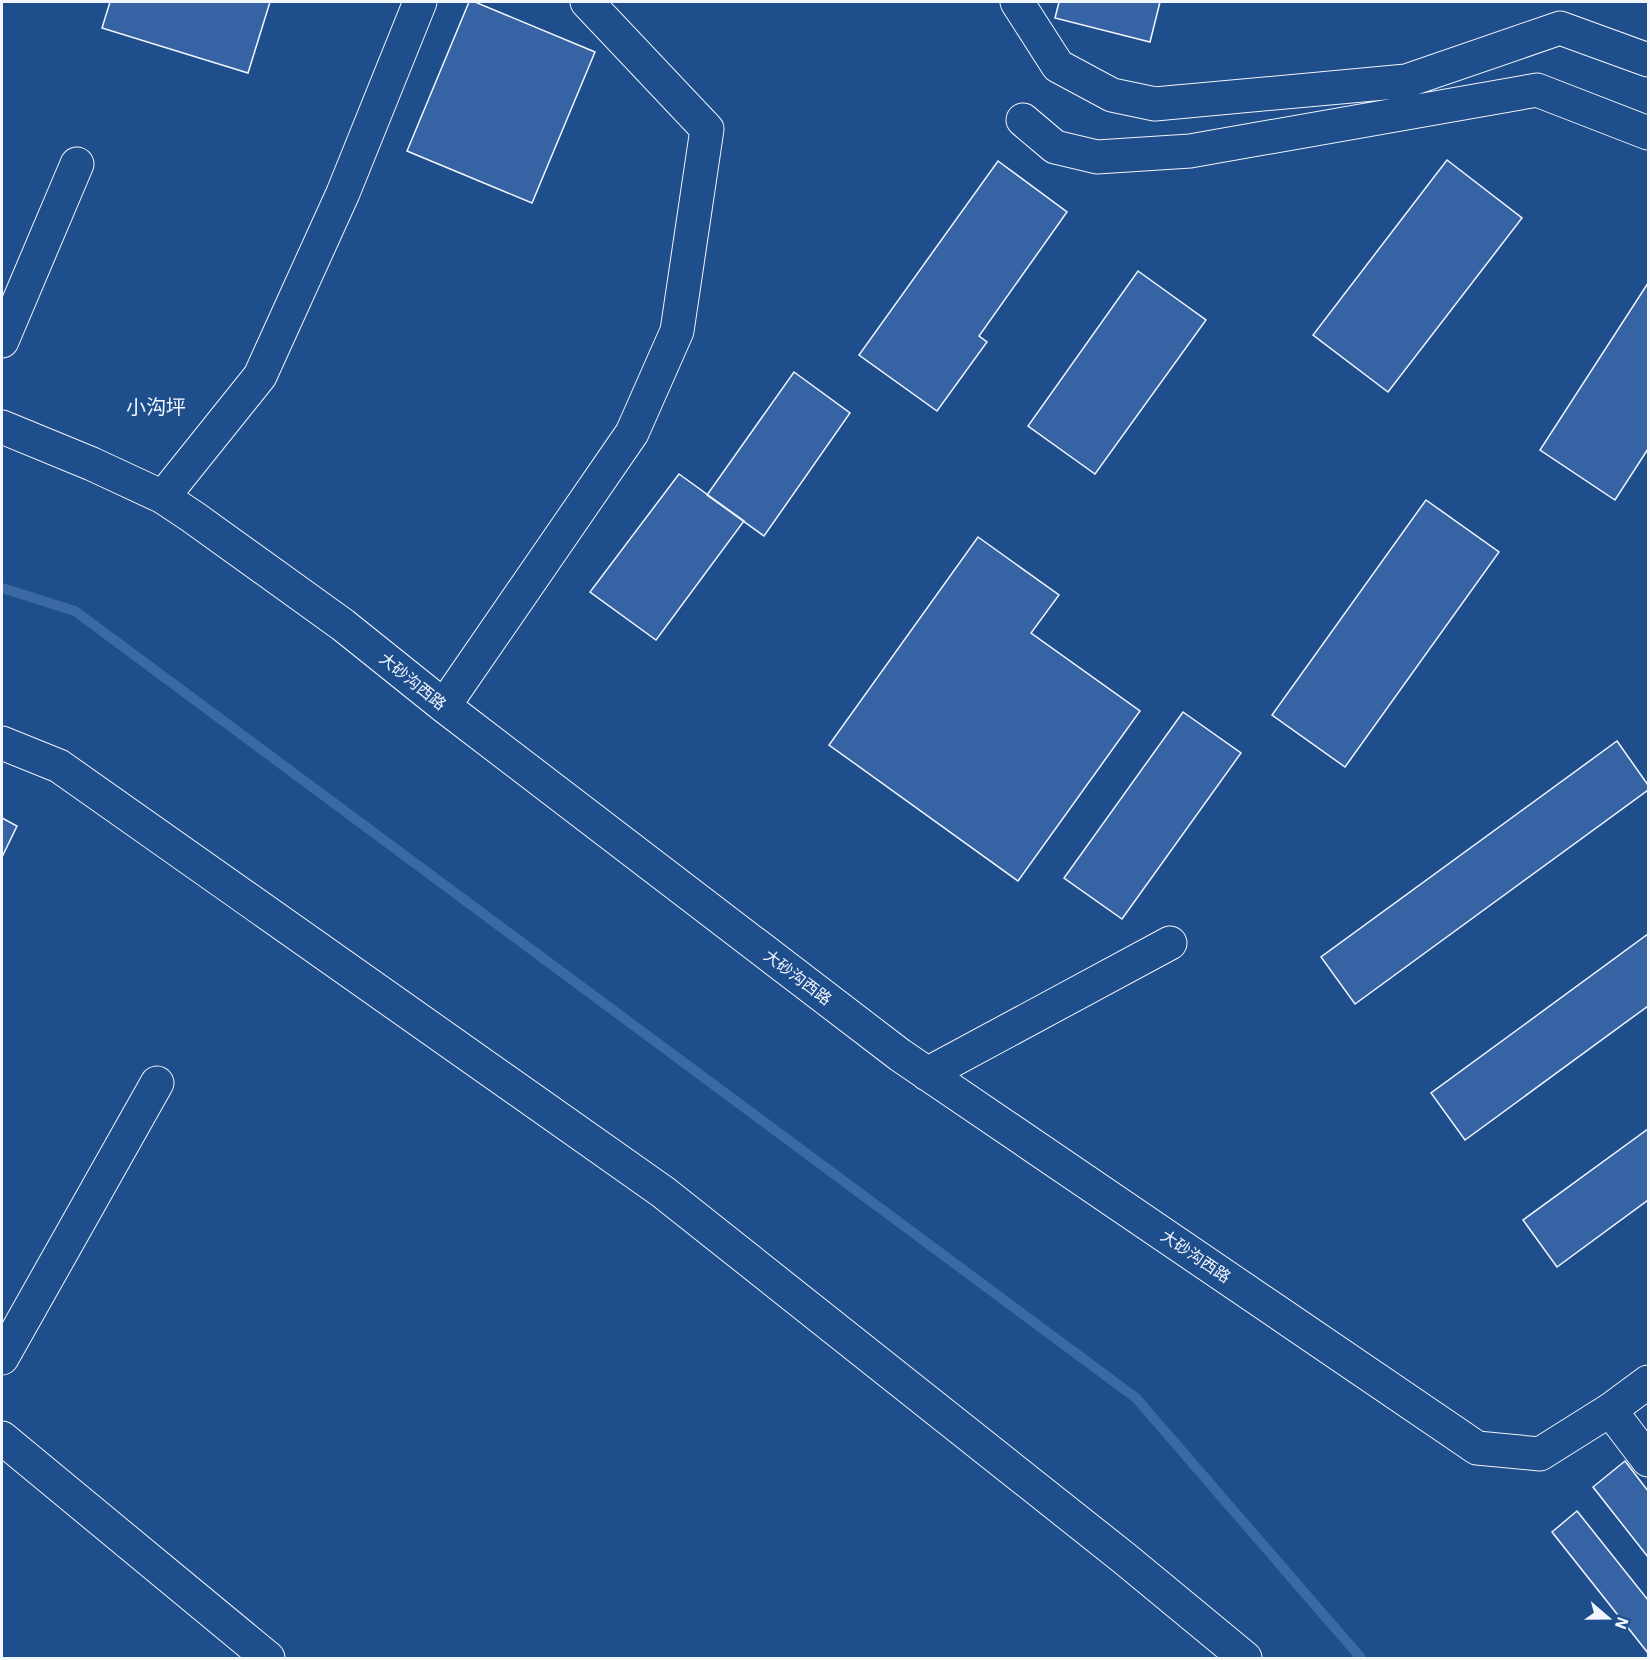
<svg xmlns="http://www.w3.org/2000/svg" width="1650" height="1660" viewBox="0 0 1650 1660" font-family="'IBM Plex Sans','Noto Sans SC',sans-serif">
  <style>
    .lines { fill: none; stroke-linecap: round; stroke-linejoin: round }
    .stream { stroke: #3b69a3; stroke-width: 10 }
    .building { fill: #3563a3; stroke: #f2f6ff; stroke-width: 1.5 }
    .minor-casing { stroke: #f2f6ff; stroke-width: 35 }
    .minor { stroke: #1f4e8c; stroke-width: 33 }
    .labels { text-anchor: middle; stroke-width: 4.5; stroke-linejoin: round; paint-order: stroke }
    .street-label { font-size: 16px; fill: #f2f6ff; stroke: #1f4e8c }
    .quarter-label { font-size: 20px; fill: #f2f6ff; stroke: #1f4e8c }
  </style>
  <rect width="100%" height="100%" fill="#1f4e8c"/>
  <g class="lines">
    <path class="stream" d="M 2,588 L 75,611 L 1136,1398 L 1361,1658"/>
  </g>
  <path class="building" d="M 110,2 L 270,2 L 248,73 L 102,28 Z
    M 469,2 L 475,2 L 595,52 L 532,203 L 407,151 Z
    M 1059,2 L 1160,2 L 1150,42 L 1055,18 Z
    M 1447,160 L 1522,218 L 1388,392 L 1313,335 Z
    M 998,161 L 1067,212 L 979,336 L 987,342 L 937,411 L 859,355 Z
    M 1138,271 L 1206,320 L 1095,474 L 1028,426 Z
    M 1648,283 L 1648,449 L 1615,500 L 1540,450 Z
    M 794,372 L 850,413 L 764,536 L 707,495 Z
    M 679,474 L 744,521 L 656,640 L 590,592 Z
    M 1426,500 L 1499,552 L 1345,767 L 1272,715 Z
    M 978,537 L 1059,595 L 1031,633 L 1140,711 L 1018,881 L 829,745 Z
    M 1183,712 L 1241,753 L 1122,919 L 1064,878 Z
    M 1617,741 L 1648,785 L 1648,790 L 1355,1004 L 1321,957 Z
    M 2,818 L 17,826 L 2,857 Z
    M 1648,934 L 1648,1006 L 1465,1140 L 1431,1093 Z
    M 1648,1129 L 1648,1200 L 1557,1267 L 1523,1220 Z
    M 1625,1461 L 1648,1491 L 1648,1557 L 1593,1487 Z
    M 1577,1511 L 1648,1600 L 1648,1653 L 1552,1532 Z"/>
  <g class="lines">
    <g class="minor-casing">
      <path id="minor" d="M 1017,2 L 1058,66 L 1112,95 L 1155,104 L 1406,81 L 1560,28 L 1648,60
        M 1023,120 L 1055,147 L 1097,157 L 1190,151 L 1537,90 L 1648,133
        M 2,341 L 77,164
        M 2,427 L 92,464 L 163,497 L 193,517 L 343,625 L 444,706 L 900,1055 L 1477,1448 L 1540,1454 L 1610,1410 L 1648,1382
        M 163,497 L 260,376 L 343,193 L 420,2
        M 444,706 L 632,433 L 677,331 L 707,129 L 587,2
        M 2,743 L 59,766 L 663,1192 L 1124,1558 L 1245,1658
        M 927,1074 L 1170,943
        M 2,1358 L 157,1083
        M 1610,1410 L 1648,1460
        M 2,1438 L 268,1658"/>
    </g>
    <use href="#minor" class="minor"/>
  </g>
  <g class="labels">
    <g class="street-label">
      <text transform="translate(413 681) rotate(39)" y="6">大砂沟西路</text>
      <text transform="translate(798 977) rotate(37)" y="6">大砂沟西路</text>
      <text transform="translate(1196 1256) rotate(34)" y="6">大砂沟西路</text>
    </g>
    <g class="quarter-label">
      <text x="156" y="414">小沟坪</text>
    </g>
  </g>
  <rect width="1650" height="1660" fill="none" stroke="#f2f6ff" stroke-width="6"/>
  <g transform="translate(1608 1618) rotate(110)" stroke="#1f4e8c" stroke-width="4.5" paint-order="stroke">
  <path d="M0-4.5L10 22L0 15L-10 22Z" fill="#f2f6ff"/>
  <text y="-9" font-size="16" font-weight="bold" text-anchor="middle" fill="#f2f6ff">N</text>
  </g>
</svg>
